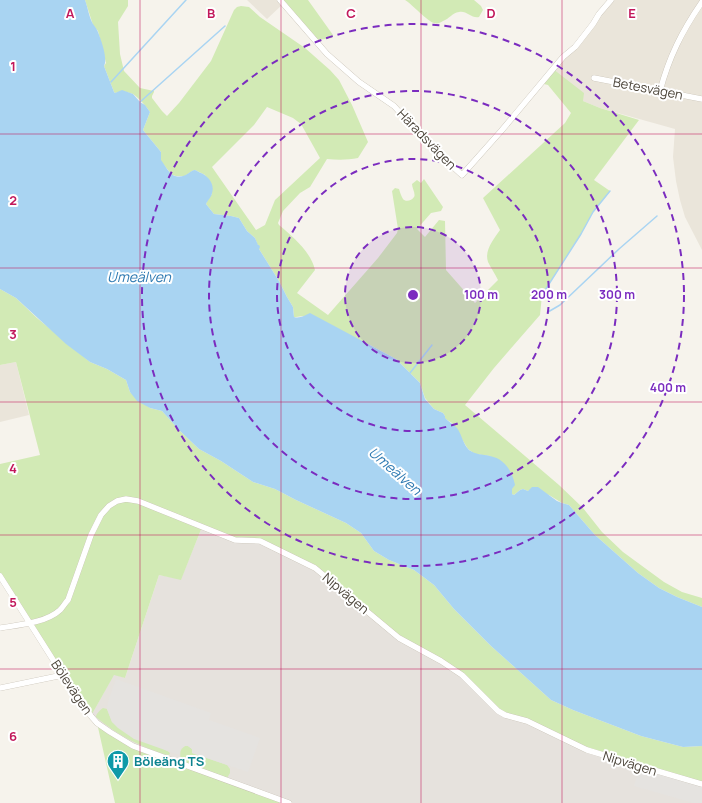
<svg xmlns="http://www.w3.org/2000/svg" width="702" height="803" viewBox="0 0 702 803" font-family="Manrope,sans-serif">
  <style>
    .residential { fill: #eae5da }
    .industrial { fill: #e6e2dd }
    .green { fill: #d2eab5; fill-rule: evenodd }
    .parking { fill: #e5e3e0 }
    .water { fill: #a9d4f2 }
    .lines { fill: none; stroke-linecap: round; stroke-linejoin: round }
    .stream { stroke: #a9d4f2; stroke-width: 1.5 }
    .minor-casing { stroke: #c2bbae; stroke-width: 6 }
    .minor { stroke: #fff; stroke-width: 5.5 }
    .grid { fill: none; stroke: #c2185b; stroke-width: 1; stroke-opacity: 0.55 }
    .ring { fill: none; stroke: #7b2cbf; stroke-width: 2; stroke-dasharray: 7 5 }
    .labels { text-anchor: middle; stroke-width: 4; stroke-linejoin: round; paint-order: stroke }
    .street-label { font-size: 13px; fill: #4b4439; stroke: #fff }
    .culture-label { font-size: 13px; font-weight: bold; fill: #0d838f; stroke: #fff; text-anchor: start }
    .water-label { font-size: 14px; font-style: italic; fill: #2e7ab2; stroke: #fff }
    .grid-label { font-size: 13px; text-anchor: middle; font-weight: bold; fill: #c2185b; stroke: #fff; stroke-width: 4; stroke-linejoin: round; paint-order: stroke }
    .centre { fill: #7b2cbf; stroke: #fff; stroke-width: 2 }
    .ring-label { font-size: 12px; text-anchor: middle; font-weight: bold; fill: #7b2cbf; stroke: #fff; stroke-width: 4; stroke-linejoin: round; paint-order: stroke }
  </style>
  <rect width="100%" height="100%" fill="#f6f3ec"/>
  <path class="residential" d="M 247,0 L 280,0 L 283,4 L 267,19 Z
    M 611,0 L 702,0 L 702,250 L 685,217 L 680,200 L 676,181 L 673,157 L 675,129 L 600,108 L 583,101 L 553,69 Z
    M 16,362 L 29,415 L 0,422 L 0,365 Z"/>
  <path class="industrial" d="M 202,527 L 260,541 L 315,568 L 640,766 L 702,803 L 289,803 L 133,746 L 91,716 L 114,674 L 125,678 L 159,575 L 181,579 Z"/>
  <path class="green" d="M 85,0 L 128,0 L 128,6 L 118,22 L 120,54 L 124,71 L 140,88 L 154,91 L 154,92 L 152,96 L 152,98 L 162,111 L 167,116 L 179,103 L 211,61 L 234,10 L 237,7 L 241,6 L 249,7 L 260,17 L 305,48 L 330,70 L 339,80 L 352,105 L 368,142 L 358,158 C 348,160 338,160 327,159 L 310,187 L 300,193 L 283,211 L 278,223 L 279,225 C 293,237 311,252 315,270 L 297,293 L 328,315 L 378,258 L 397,233 L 398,229 L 392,191 L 395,188 L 399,189 C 400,192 401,196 403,199 C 405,202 412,201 414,197 C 416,194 412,188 412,184 L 417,180 L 421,183 L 424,179 L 443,207 L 441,211 L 431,213 L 417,229 L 425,237 L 439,220 L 445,221 L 446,270 L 475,303 L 498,280 C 495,274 491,268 488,262 C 484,250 494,239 500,230 L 483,198 L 565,123 L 571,113 L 548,85 L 544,84 L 541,85 L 553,69 L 584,93 L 583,101 L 600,108 L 639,120 L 594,180 L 610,191 L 593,212 L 581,234 L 542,295 L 540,315 L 494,368 L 465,405 L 559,485 L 583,508 L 602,532 L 623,552 L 664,582 L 682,592 L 702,598 L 702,607 L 677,597 L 659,588 L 638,573 L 595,535 L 569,505 L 562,503 L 549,495 L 530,490 L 528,491 L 523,489 L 520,490 L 514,495 L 512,494 L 512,489 L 490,456 L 475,454 L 468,449 L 452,423 L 444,418 L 445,416 L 443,413 L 434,409 L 425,398 L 420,383 L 396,359 L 370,345 L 303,316 L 296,317 L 294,317 L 293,307 L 287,297 L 279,281 L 259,249 L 255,238 L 247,231 L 239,218 L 231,216 L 214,214 L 206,204 L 208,199 L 212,194 L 205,175 L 195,170 L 192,171 L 185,176 L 176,176 L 172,175 L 160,160 L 161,152 L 143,130 L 150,112 C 147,107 138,97 133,94 C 130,93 126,92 123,91 L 115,93 L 114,92 L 104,66 L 106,63 L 98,31 L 93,25 ZM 267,107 L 293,118 L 301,124 L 320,158 L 275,200 L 265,225 L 256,230 L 212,167 L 254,125 Z
    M 283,0 L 308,0 L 333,35 L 332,38 L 318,40 Z
    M 405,0 L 474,0 L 481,6 L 483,10 L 479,17 C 472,19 466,10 459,12 C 452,13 449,19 443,21 C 440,23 437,24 434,23 C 427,21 413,5 405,0 Z
    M 0,289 L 16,298 L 37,318 L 90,362 L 107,369 L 126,380 L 130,392 L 150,408 L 162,411 L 179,430 L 199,449 L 221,461 L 253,482 L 275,489 L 296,500 L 346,523 L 361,533 L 374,551 L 389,560 L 414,570 L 434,585 L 454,609 L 491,646 L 551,700 L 573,710 L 641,736 L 683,747 L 702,746 L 702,784 L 587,750 L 547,730 L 505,715 L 462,675 L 399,638 L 315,568 L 260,541 L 235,540 L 202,527 L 181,580 L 159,575 L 125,678 L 114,675 L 91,716 L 0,576 L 0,464 L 40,455 L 16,362 L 0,365 Z
    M 103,708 L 107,709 L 112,722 L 169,752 L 170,754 L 168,755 L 163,754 C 136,744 119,736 96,717 C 96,714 100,710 103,708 Z
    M 97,723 L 133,746 L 289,803 L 115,803 Z
    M 185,746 L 188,746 L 192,749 L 192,753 L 227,765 L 230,769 L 230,773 L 227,778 L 181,761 C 180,754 179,750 185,746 Z"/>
  <path class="parking" d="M 116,679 L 211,713 L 209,720 L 260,738 L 248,772 L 192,753 L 192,749 L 188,746 L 185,746 L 181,748 L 179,755 L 134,739 L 118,728 L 112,722 L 107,709 L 108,702 Z
    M 640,766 L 702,784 L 702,803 L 694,803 L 634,786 Z"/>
  <path class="water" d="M 0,0 L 85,0 C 88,8 89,17 93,24 C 95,27 97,29 98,32 C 101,40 108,58 104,66 L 114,92 L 115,93 L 122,90 L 133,94 L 140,102 L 145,105 L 150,112 L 143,130 L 161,152 L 161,160 C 164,164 170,175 175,176 C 186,179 190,170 195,170 C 196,170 200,173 201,173 C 208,176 215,184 212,193 C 212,196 208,200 206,204 L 214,214 L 231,216 L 239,218 L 247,231 L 255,238 L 258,245 L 259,245 L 260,247 L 259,249 L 279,281 L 287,297 L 293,307 L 294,317 C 300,319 305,315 310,313 L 396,359 L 420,383 L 425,399 L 434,409 L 443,413 L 445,416 L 445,418 C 449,422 453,424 457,428 C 462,435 463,444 469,450 C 476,455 482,454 490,456 C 505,459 512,471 515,485 L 512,489 L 512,494 L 514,495 L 520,490 L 523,489 L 528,491 L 532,487 L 538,487 L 557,501 L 562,503 L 569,505 L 595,535 L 638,573 L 659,588 L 677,597 L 702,607 L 702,746 L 683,747 L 641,736 L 573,710 L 551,700 L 491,646 L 454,609 L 434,585 L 414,570 L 389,560 L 374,551 L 361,533 L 346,523 L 296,500 L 275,489 L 253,482 L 221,461 L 199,449 L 179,430 L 162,411 L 150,408 L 137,401 L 130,392 L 126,380 L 107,369 L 90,362 L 66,344 L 16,298 L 0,289 Z"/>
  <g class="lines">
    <path class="stream" d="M 111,82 L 186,0
      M 140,102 L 225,26
      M 542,295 L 581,234 L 593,212 L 610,191
      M 548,312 L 560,305 L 619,249 L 657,216
      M 410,373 L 432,345"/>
    <g class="minor-casing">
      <path id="minor" d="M 280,0 L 327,54 L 359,82 L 394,106 L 415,129 L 452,166 L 462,175 L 502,130 L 563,57 L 575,47 L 579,42 L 593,24 L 599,14 L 611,0
        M 594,78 L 702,99
        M 660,91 C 669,57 682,31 702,2
        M 0,576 L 74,693 L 91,716 L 97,723 L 110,732 L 133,746 L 289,803
        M 0,628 C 18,625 46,623 60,610 C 63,607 65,603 68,600 L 91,535 L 101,515 L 109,506 L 117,501 L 126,499 L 138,501 L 235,540 L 260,541 L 315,568 L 399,638 L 441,661 L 462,675 L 498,711 L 505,715 L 527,721 L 587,750 L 640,766 L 702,784
        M 0,688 L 63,675"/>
    </g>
    <use href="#minor" class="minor"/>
  </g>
  <path class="grid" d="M 140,0 L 140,803M 281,0 L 281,803M 421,0 L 421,803M 562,0 L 562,803M 0,134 L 702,134M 0,268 L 702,268M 0,402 L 702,402M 0,535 L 702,535M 0,669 L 702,669"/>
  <circle cx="413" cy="295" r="68" fill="#7b2cbf" fill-opacity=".12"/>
  <g class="ring">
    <circle cx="413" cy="295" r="68"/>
    <circle cx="413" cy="295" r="136"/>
    <circle cx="413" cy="295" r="204"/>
    <circle cx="413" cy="295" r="271"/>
  </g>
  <defs>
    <g id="building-pin" transform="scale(1.15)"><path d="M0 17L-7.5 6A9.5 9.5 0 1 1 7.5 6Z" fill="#0f9aa8" stroke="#fff"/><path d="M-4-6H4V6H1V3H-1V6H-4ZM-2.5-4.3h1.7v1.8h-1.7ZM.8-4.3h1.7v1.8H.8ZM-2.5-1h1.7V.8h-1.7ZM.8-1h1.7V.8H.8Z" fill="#fff"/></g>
  </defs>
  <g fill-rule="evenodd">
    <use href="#building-pin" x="118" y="761"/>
  </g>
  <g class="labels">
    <g class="street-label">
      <text transform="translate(648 88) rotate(11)" y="5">Betesvägen</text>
      <text transform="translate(427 139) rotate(46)" y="5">Häradsvägen</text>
      <text transform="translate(346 593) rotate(40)" y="5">Nipvägen</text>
      <text transform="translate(72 687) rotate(56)" y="5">Bölevägen</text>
      <text transform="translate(630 763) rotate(17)" y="5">Nipvägen</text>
    </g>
    <g class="culture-label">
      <text x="134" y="766">Böleäng TS</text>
    </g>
    <g class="water-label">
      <text x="139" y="282">Umeälven</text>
      <text transform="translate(395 471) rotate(41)" y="5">Umeälven</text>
    </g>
  </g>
  <g class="grid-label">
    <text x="70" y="18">A</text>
    <text x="211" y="18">B</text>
    <text x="351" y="18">C</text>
    <text x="491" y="18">D</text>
    <text x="632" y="18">E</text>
    <text x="13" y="71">1</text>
    <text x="13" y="205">2</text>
    <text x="13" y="339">3</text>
    <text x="13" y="473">4</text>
    <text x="13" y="607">5</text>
    <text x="13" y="741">6</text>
  </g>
  <circle cx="413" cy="295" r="6" class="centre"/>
  <g class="ring-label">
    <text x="481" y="299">100 m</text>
    <text x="549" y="299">200 m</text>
    <text x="617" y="299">300 m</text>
    <text x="668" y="392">400 m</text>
  </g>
</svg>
